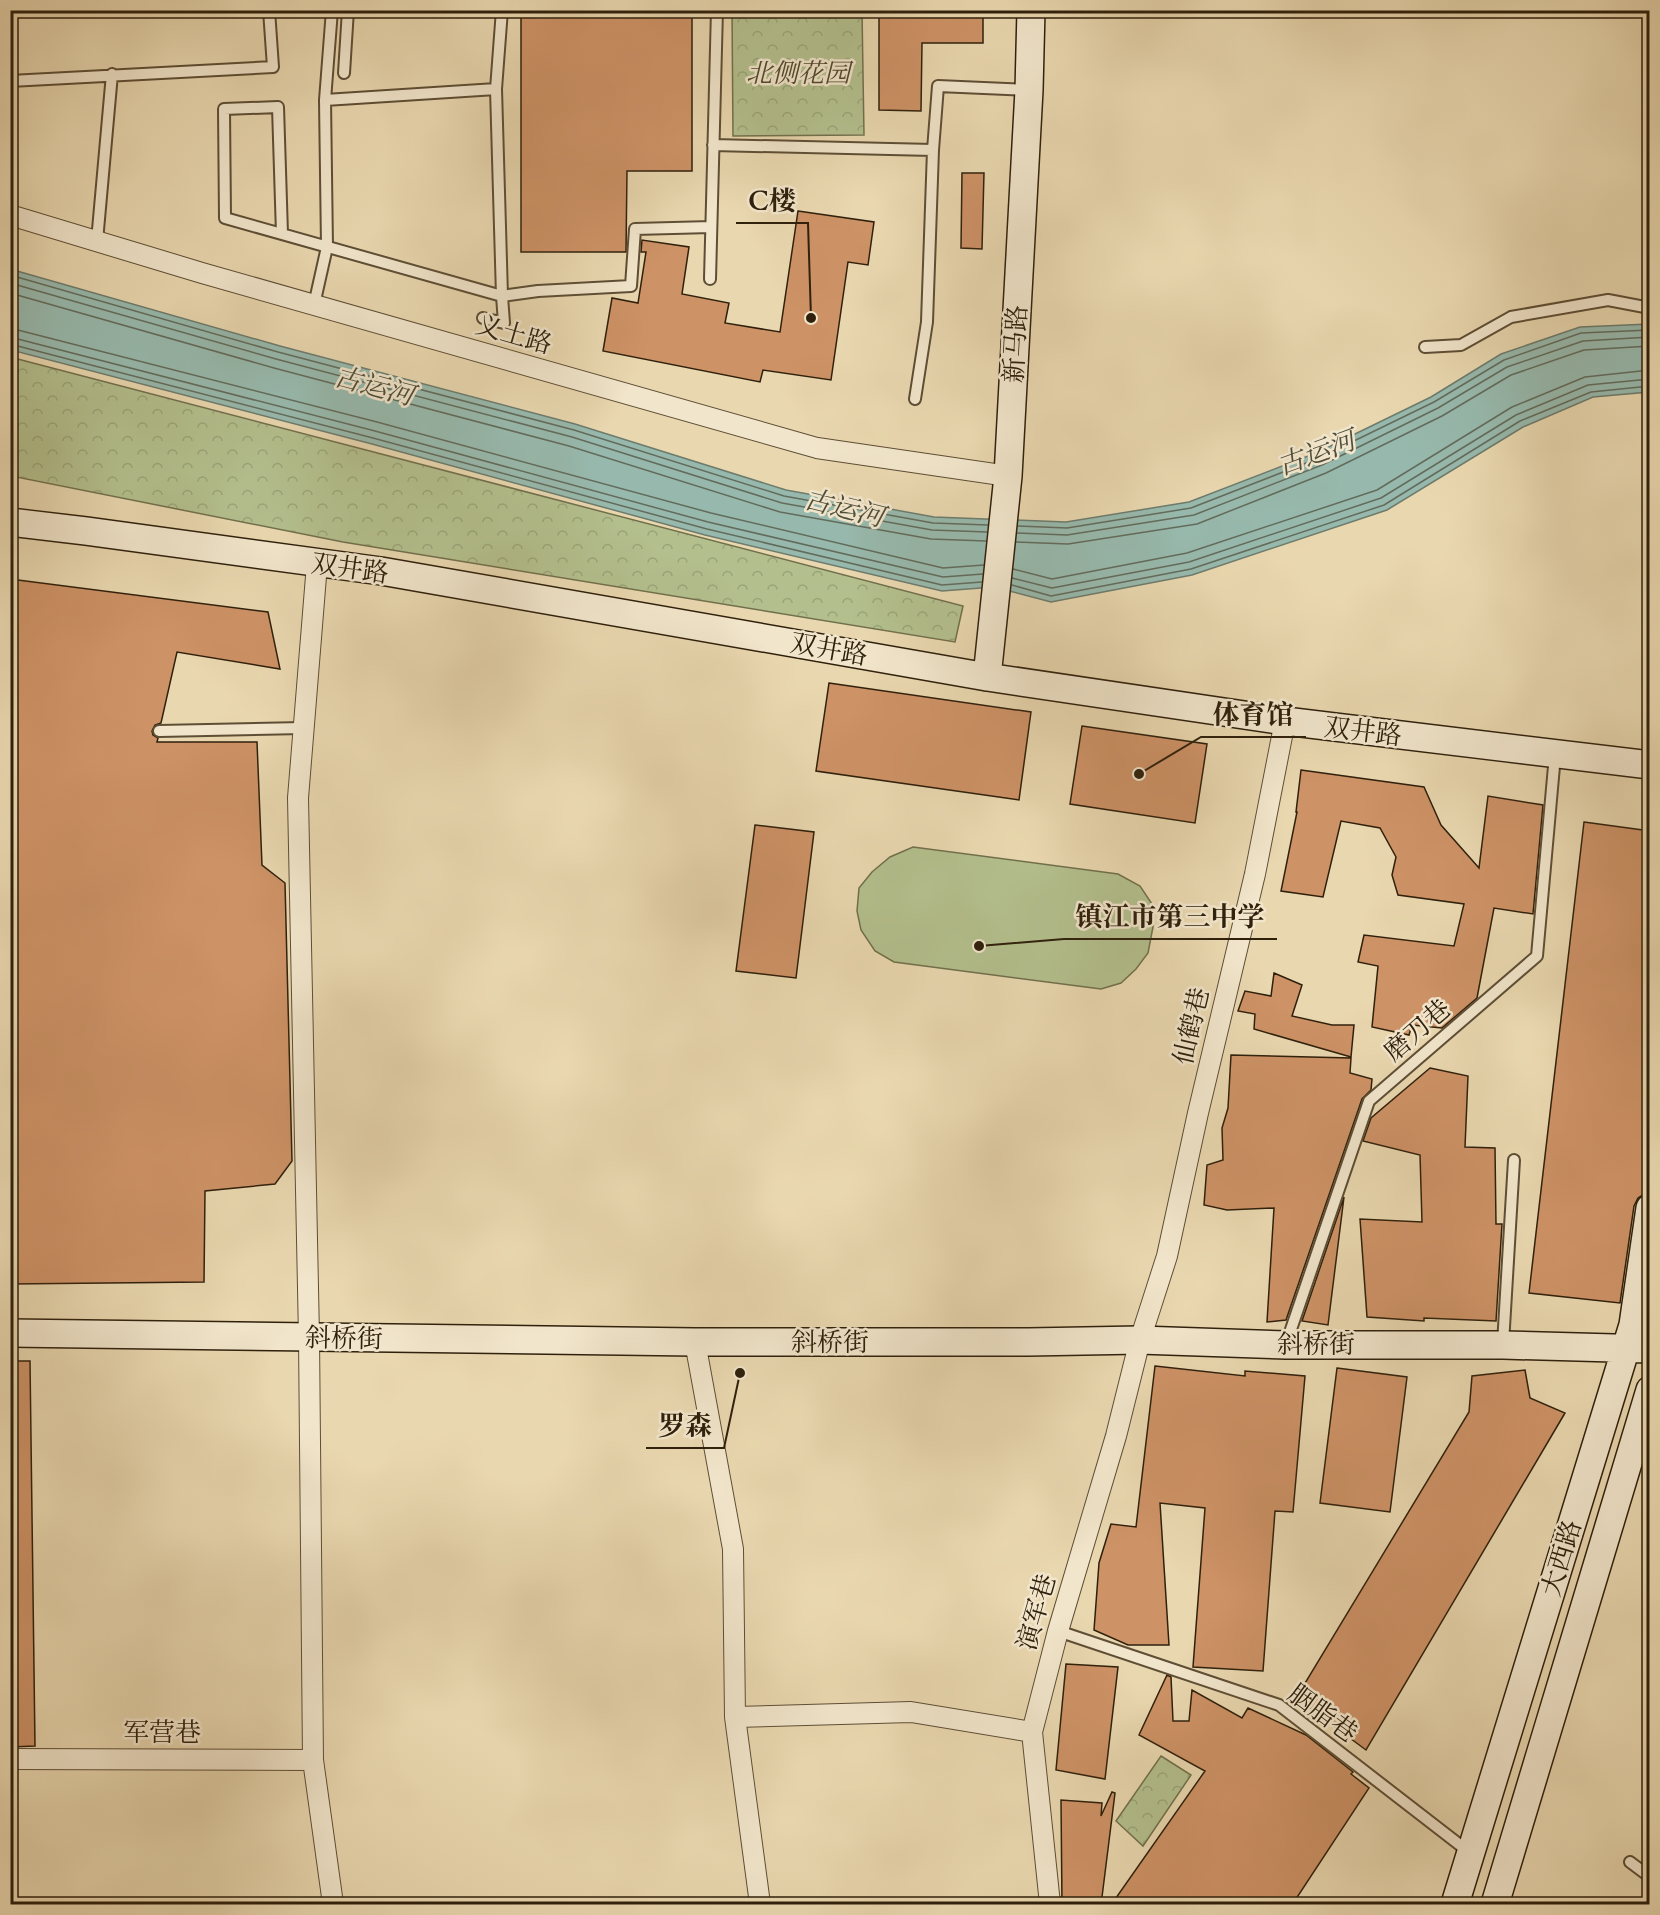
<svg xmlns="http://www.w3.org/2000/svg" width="1660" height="1915" viewBox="0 0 1660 1915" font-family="Cardo,'Noto Serif SC',serif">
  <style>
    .green { fill: #b3bf8d; stroke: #71704c; stroke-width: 1.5 }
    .forest { fill: url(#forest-crowns); stroke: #71704c; stroke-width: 1.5 }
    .water { fill: #97b9ad; stroke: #6d7c6d; stroke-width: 1.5 }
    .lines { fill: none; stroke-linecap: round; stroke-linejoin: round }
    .shore { stroke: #636c5c; stroke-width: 1.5 }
    .building { fill: #cd9266; stroke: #2f200c; stroke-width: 1.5 }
    .lane-casing { stroke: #5e4e35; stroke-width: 14 }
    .street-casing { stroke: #5e4e35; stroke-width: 22 }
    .secondary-casing { stroke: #2f200c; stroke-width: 30 }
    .lane { stroke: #f1e5cb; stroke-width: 10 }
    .street { stroke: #f1e5cb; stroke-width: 20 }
    .secondary { stroke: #f1e5cb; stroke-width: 27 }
    .labels { text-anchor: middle; stroke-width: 5; stroke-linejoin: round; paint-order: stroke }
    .park-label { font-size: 26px; font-style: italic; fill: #50482c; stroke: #f1e5cb }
    .street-label { font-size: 26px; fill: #2f200c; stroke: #f1e5cb }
    .water-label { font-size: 27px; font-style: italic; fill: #4e4e3c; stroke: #f1e5cb }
    .leader { fill: none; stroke: #2f200c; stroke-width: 2 }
    .callout-dot { fill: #2f200c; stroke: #f1e5cb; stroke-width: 2 }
    .callout-label { font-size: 27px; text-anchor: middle; font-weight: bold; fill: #2f200c; stroke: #f1e5cb; stroke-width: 5; stroke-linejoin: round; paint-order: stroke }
  </style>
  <defs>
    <pattern id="forest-crowns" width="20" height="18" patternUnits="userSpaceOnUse" patternTransform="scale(1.5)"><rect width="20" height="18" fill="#b3bf8d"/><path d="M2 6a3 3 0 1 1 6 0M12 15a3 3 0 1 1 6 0" fill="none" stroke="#9aa478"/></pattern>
  </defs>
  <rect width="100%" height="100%" fill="#e9d7af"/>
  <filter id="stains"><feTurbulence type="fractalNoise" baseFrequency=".00333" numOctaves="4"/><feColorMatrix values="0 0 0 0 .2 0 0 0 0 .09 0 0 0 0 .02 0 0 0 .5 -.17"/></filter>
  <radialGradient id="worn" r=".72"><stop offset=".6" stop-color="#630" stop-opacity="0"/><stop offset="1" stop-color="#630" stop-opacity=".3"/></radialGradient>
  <path class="green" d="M 913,847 L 1118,874 L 1140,886 L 1152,904 L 1153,927 L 1148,953 L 1136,969 L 1121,983 L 1101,989 L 894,962 L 875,951 L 861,930 L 857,911 L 859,888 L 872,872 L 890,857 Z"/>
  <path class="forest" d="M 732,11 L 862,11 L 864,135 L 733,136 Z
    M 10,357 L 963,606 L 955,642 L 343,542 L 11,476 Z
    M 1161,1756 L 1191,1775 L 1143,1846 L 1116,1821 Z"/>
  <path class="water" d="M 10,269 L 280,346 L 575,424 L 786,490 L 934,517 L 1066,522 L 1189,502 L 1316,453 L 1431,397 L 1501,354 L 1580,327 L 1649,324 L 1649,392 L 1593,397 L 1523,427 L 1387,510 L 1192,575 L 1051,602 L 994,587 L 942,591 L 705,535 L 372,444 L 11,350 Z"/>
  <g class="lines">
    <path class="shore" d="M 10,275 L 278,352 L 574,430 L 784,496 L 933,523 L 988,525
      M 10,283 L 276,359 L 572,437 L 782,503 L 932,530 L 987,532
      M 10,293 L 274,368 L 569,446 L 780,512 L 931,539 L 986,541
      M 10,328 L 377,422 L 711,513 L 943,568 L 984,565
      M 10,337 L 375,431 L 708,522 L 943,577 L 983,574
      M 10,344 L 373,438 L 707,529 L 942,585 L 982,582
      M 1018,526 L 1067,528 L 1191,508 L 1319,458 L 1434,402 L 1504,360 L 1581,333 L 1650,330
      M 1017,533 L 1067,535 L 1194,515 L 1322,465 L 1438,408 L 1507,367 L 1583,341 L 1650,337
      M 1016,542 L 1068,544 L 1197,524 L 1326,473 L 1442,416 L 1511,375 L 1584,350 L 1650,346
      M 1013,569 L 1052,579 L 1187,553 L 1377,490 L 1512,407 L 1585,377 L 1650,370
      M 1012,578 L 1052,588 L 1189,562 L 1381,498 L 1516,415 L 1588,385 L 1650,379
      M 1012,585 L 1051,596 L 1191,569 L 1384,505 L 1520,421 L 1591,392 L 1650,386"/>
  </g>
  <path class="building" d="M 521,10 L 692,10 L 692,171 L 627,171 L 626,252 L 521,252 Z
    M 879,10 L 983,10 L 983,43 L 922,43 L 921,111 L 879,110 Z
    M 962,173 L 984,173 L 982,249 L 961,248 Z
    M 798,211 L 874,222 L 868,265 L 848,262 L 831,380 L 763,370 L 760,382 L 603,351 L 612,298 L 638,303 L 646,252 L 641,252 L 642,240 L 689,247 L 682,294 L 729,303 L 725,323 L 780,332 Z
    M 10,579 L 268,612 L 280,669 L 177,652 L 161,723 L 155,725 L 152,731 L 153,735 L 158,738 L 157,742 L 257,742 L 262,865 L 285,883 L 292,1161 L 275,1184 L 205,1191 L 204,1282 L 10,1284 Z
    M 829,683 L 1031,712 L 1019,800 L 816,771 Z
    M 1082,726 L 1207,744 L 1195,823 L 1070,804 Z
    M 1301,770 L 1424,787 L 1441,825 L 1479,868 L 1488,796 L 1543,805 L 1533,914 L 1494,908 L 1477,998 L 1442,1028 L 1412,1025 L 1409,1035 L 1372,1027 L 1378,966 L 1358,962 L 1364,935 L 1454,946 L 1464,904 L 1398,895 L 1392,875 L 1396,857 L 1380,828 L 1341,821 L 1323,897 L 1281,891 L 1297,812 L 1296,812 Z
    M 1584,822 L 1650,831 L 1650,1167 L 1646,1193 L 1638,1198 L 1634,1206 L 1620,1303 L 1529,1293 Z
    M 755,825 L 814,832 L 796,978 L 736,971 Z
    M 1274,973 L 1302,985 L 1292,1016 L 1332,1025 L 1354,1025 L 1351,1057 L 1254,1029 L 1255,1014 L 1238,1011 L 1245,991 L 1271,996 Z
    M 1231,1055 L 1351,1058 L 1350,1073 L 1372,1079 L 1371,1090 L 1362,1099 L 1286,1320 L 1267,1322 L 1274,1208 L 1227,1210 L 1204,1205 L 1207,1165 L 1223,1160 L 1222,1128 L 1228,1108 Z
    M 1430,1068 L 1468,1076 L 1465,1147 L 1495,1148 L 1496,1224 L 1502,1224 L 1496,1321 L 1424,1318 L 1424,1321 L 1367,1317 L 1360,1219 L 1422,1222 L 1420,1155 L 1363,1141 L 1371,1118 Z
    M 1344,1197 L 1328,1325 L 1302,1321 Z
    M 10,1361 L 30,1361 L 35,1746 L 10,1747 Z
    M 1155,1366 L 1245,1376 L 1245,1371 L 1305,1376 L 1293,1512 L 1275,1511 L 1263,1671 L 1193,1667 L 1205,1508 L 1160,1503 L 1169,1645 L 1128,1645 L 1094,1630 L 1099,1563 L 1111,1524 L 1136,1527 Z
    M 1337,1368 L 1407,1377 L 1390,1512 L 1320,1503 Z
    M 1525,1370 L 1530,1398 L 1565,1413 L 1366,1750 L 1296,1698 L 1469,1412 L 1472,1376 Z
    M 1066,1664 L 1118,1667 L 1105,1779 L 1056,1770 Z
    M 1167,1675 L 1171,1677 L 1173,1721 L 1189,1721 L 1192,1690 L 1242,1718 L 1248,1708 L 1306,1735 L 1353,1772 L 1351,1774 L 1369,1788 L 1292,1905 L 1111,1905 L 1205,1771 L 1139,1735 Z
    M 1112,1792 L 1115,1793 L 1101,1905 L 1062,1905 L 1061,1800 L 1102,1803 L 1101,1816 Z"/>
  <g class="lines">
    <g class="lane-casing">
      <path id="lane" d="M 344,73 L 348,10
        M 10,81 L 273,67 L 269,10
        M 325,100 L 332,10
        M 713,145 L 933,150 L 938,86 L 1029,90
        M 282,234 L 278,107 L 224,109 L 225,218 L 502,296 L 538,291 L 631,286 L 635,229 L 711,227
        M 97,241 L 112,74
        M 710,279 L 717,10
        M 314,305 L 327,247 L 325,100 L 496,89
        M 483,318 L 504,323 L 502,296 L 496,89 L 502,10
        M 1425,347 L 1461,345 L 1511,317 L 1608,300 L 1650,308
        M 915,399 L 927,322 L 933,150
        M 159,731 L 303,728
        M 1286,1344 L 1369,1101 L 1537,956 L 1555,755
        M 1503,1344 L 1514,1160
        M 1058,1631 L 1279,1705 L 1469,1852
        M 1630,1862 L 1650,1877"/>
    </g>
    <g class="street-casing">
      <path id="street" d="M 10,215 L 202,273 L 817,448 L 1008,476
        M 317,564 L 298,798 L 309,1337 L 313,1760 L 333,1904
        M 695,1342 L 733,1549 L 735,1717 L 760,1904
        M 735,1717 L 911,1712 L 1032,1732
        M 10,1759 L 313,1760
        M 1050,1904 L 1032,1732 L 1058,1631 L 1116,1436 L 1140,1340 L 1167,1256 L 1198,1113 L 1255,874 L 1285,721"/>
    </g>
    <g class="secondary-casing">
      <path id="secondary" d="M 10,522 L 86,531 L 381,571 L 987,677 L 1285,721 L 1650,765
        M 987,677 L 1008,476 L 1029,90 L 1031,10
        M 10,1333 L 695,1342 L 1028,1342 L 1140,1340 L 1286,1345 L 1503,1345 L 1650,1349
        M 1455,1904 L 1633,1325 L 1650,1208
        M 1495,1904 L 1650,1390"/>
    </g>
    <use href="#lane" class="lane"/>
    <use href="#street" class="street"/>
    <use href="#secondary" class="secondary"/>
  </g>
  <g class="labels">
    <g class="park-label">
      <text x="798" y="82">北侧花园</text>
    </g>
    <g class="street-label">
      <text transform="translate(514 334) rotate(16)" y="9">义土路</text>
      <text transform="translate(1015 344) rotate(-87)" y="9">新马路</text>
      <text transform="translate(350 568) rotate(8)" y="9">双井路</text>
      <text transform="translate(829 649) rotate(10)" y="9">双井路</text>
      <text transform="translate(1363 731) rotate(7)" y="9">双井路</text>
      <text transform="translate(1191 1026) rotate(-77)" y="9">仙鹤巷</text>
      <text transform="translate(1417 1030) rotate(-41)" y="9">磨刀巷</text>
      <text transform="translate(344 1338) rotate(1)" y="9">斜桥街</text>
      <text x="830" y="1351">斜桥街</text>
      <text x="1316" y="1353">斜桥街</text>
      <text transform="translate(1561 1558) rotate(-73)" y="9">大西路</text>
      <text transform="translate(1036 1612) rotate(-74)" y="9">演军巷</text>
      <text transform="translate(1323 1713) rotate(36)" y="9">胭脂巷</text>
      <text x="162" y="1741">军营巷</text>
    </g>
    <g class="water-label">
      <text transform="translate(374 386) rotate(15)" y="9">古运河</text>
      <text transform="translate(1316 453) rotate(-20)" y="9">古运河</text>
      <text transform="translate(844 508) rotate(14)" y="9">古运河</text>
    </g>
  </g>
  <path class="leader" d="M811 318L808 223H736M1139 774L1201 737H1306M979 946L1064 939H1277M740 1373L724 1448H646"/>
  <g class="callout-dot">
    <circle cx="811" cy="318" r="6"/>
    <circle cx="1139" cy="774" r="6"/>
    <circle cx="979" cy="946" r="6"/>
    <circle cx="740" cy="1373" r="6"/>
  </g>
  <g class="callout-label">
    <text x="772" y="210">C楼</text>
    <text x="1253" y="724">体育馆</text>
    <text x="1170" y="926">镇江市第三中学</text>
    <text x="685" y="1435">罗森</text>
  </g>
  <rect width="1660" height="1915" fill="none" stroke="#e9d7af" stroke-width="36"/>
  <rect x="12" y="12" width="1636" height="1891" fill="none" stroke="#2f200c" stroke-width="3"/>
  <rect x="18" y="18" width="1624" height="1879" fill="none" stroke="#2f200c" stroke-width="1.5"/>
  <rect width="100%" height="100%" filter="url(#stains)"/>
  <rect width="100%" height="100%" fill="url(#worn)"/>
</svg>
